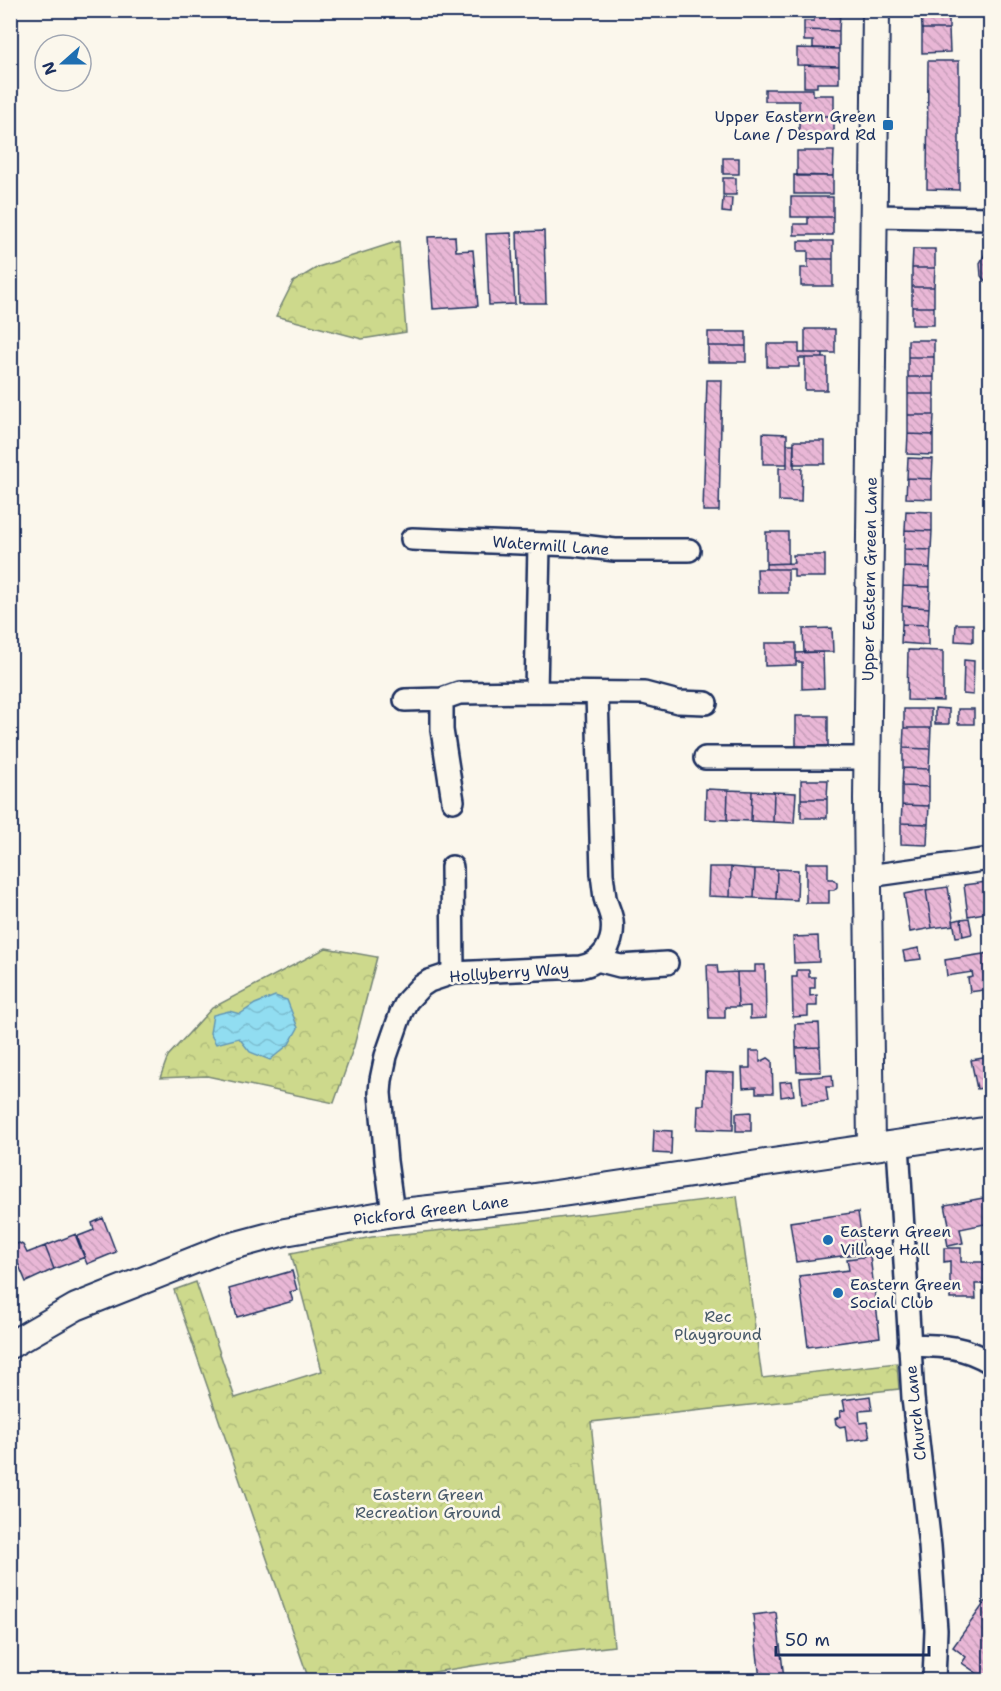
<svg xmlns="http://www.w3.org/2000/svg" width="1001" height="1691" viewBox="0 0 1001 1691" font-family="'Shantell Sans',sans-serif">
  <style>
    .forest { fill: url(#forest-crowns); stroke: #748475; stroke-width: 1.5 }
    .water { fill: url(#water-waves); stroke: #6297b6; stroke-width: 1.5 }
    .building { fill: url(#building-back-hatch); stroke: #1b2f5e; stroke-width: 1.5 }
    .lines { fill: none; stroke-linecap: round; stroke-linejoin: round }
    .minor-casing { stroke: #1b2f5e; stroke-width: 26 }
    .tertiary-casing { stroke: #1b2f5e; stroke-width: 30 }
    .minor { stroke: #fbf7ec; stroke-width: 21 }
    .tertiary { stroke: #fbf7ec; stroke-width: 26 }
    .poi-dot { fill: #1f6fb2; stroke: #fbf7ec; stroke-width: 2 }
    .labels { text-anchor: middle; stroke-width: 5; stroke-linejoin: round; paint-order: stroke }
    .poi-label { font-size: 16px; fill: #1b2f5e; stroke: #fbf7ec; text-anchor: start }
    .street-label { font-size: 16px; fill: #1b2f5e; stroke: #fbf7ec }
    .park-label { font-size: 16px; fill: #485a6a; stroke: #fbf7ec }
  </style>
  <defs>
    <pattern id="forest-crowns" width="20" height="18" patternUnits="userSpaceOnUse" patternTransform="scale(1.5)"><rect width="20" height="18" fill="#cdd98c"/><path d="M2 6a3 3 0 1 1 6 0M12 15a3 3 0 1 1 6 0" fill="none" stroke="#afbb7b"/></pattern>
    <pattern id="water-waves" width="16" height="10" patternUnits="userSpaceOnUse" patternTransform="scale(1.5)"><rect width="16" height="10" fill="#91ddf1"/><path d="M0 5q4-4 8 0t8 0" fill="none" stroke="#7cbed1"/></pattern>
    <pattern id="building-back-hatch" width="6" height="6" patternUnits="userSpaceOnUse" patternTransform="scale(1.5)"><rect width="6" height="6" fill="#e9b7d6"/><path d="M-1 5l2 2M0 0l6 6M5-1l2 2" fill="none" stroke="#c79eba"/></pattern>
  </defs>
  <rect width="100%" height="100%" fill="#fbf7ec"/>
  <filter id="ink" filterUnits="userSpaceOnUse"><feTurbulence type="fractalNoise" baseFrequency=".0167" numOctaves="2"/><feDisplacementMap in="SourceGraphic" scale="12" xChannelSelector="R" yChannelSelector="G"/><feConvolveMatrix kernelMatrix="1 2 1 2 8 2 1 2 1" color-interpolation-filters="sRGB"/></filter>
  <g filter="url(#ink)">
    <path class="forest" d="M 399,241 L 406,332 L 362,339 L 276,316 L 293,282 L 318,267 Z
      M 326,948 L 377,957 L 354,1046 L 334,1103 L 207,1076 L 160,1078 L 168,1056 L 212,1008 Z
      M 737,1196 L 762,1378 L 897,1363 L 899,1389 L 591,1422 L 614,1646 L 548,1654 L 383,1680 L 309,1680 L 174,1290 L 196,1282 L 235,1398 L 322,1371 L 291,1253 L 372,1237 L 517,1223 Z"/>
    <path class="water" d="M 275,996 L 287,1000 L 298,1028 L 289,1044 L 270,1060 L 250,1052 L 239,1038 L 216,1044 L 210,1033 L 213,1015 L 229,1011 L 240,1014 L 255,1004 Z"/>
    <path class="building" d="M 921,10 L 949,10 L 949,29 L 922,29 Z
      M 814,12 L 840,12 L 839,31 L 804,30 L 804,21 L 814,21 Z
      M 922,29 L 949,29 L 950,52 L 922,53 Z
      M 804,30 L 839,31 L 839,49 L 813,48 L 813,41 L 804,41 Z
      M 797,48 L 839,49 L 839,66 L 797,65 Z
      M 928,61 L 959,61 L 959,190 L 927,189 Z
      M 804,65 L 839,66 L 839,83 L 817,83 L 817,87 L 804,87 Z
      M 765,89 L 813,89 L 813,95 L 834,95 L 834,116 L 799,116 L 799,101 L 765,101 Z
      M 799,116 L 834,116 L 834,137 L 799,137 Z
      M 797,151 L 834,151 L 833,176 L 797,176 Z
      M 723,158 L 739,158 L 739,174 L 723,174 Z
      M 794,175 L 833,176 L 833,194 L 794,194 Z
      M 723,178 L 736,178 L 736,195 L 723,195 Z
      M 791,197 L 833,197 L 833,217 L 791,217 Z
      M 723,198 L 732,198 L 731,213 L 722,212 Z
      M 808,217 L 833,217 L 833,235 L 794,235 L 794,224 L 808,224 Z
      M 544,231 L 546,303 L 519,303 L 517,232 Z
      M 511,233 L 515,304 L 489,305 L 486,234 Z
      M 455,236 L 456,251 L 473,250 L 478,306 L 433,309 L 428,237 Z
      M 798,241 L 833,241 L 833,259 L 808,259 L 808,251 L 798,251 Z
      M 990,245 L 990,286 L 981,276 L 980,263 Z
      M 913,249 L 935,249 L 935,268 L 912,268 Z
      M 808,259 L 833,259 L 833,286 L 801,286 L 801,268 L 808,268 Z
      M 912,268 L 935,268 L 934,287 L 912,287 Z
      M 912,287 L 934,287 L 934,307 L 912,307 Z
      M 912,307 L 934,307 L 934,325 L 912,325 Z
      M 805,329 L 835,329 L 835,353 L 805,353 Z
      M 708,332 L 746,332 L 746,346 L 708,346 Z
      M 908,340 L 934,340 L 934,357 L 908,357 Z
      M 767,344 L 799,344 L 799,353 L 823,353 L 823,358 L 799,358 L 799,367 L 767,367 Z
      M 708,346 L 746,346 L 746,362 L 708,362 Z
      M 908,357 L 934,357 L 934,377 L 908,377 Z
      M 805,358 L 827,358 L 827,390 L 805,390 Z
      M 908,377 L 934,377 L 934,394 L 908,394 Z
      M 707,380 L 722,380 L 719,511 L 703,511 Z
      M 908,394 L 934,394 L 934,415 L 908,415 Z
      M 908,415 L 934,415 L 933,435 L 908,434 Z
      M 763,433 L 787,434 L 787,464 L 763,464 Z
      M 908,434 L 933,435 L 933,455 L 907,454 Z
      M 794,441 L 825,441 L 825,464 L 793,464 Z
      M 787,444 L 794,444 L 794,468 L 802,468 L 801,502 L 779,501 L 779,468 L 787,468 Z
      M 908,458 L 933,459 L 932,479 L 907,478 Z
      M 907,478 L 932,479 L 932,499 L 906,498 Z
      M 906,511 L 932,512 L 932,531 L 905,530 Z
      M 905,530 L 932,531 L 931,550 L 904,549 Z
      M 766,532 L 788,532 L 788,563 L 766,564 Z
      M 904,549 L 931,550 L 930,568 L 904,567 Z
      M 793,555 L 825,555 L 825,577 L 794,577 L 794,569 L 766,569 L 766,564 L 794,563 Z
      M 904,567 L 930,568 L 930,587 L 903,586 Z
      M 757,569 L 788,569 L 788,593 L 758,593 Z
      M 903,586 L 930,587 L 929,608 L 902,606 Z
      M 902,606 L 929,608 L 928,625 L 902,624 Z
      M 902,624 L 928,625 L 928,645 L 901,643 Z
      M 956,624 L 973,624 L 973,642 L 955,641 Z
      M 832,628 L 833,652 L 804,652 L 803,629 Z
      M 765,643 L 796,643 L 796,665 L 765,666 Z
      M 908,650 L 943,651 L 943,701 L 907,700 Z
      M 823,652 L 824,688 L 802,689 L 802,662 L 796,662 L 796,653 Z
      M 964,660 L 974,661 L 973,695 L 963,694 Z
      M 935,708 L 949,709 L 949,724 L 935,724 Z
      M 904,709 L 931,709 L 931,728 L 904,728 Z
      M 958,709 L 974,709 L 974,724 L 958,724 Z
      M 796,716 L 828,716 L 828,748 L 796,748 Z
      M 904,728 L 931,728 L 930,749 L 903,748 Z
      M 903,748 L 930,749 L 929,769 L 903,768 Z
      M 903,768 L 929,769 L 929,787 L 902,786 Z
      M 801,780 L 828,780 L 827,799 L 801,799 Z
      M 902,786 L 929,787 L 929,806 L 902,805 Z
      M 706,789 L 728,790 L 727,820 L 705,819 Z
      M 728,790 L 752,791 L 751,821 L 727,820 Z
      M 752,791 L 774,792 L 773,822 L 751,821 Z
      M 774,792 L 796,793 L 794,823 L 773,822 Z
      M 801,799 L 827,799 L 827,818 L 801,818 Z
      M 990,800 L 990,829 L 988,830 L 983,801 Z
      M 902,805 L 929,806 L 928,824 L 901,823 Z
      M 901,823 L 928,824 L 927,845 L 901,844 Z
      M 806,863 L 828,863 L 828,879 L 833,879 L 837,883 L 837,887 L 834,890 L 829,890 L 829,903 L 806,903 Z
      M 709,867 L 731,867 L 730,897 L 708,896 Z
      M 731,867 L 755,869 L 754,898 L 730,897 Z
      M 755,869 L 777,869 L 776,899 L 754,898 Z
      M 777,869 L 798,870 L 797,900 L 776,899 Z
      M 986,882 L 990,912 L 968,916 L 964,885 Z
      M 948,887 L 954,925 L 932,928 L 926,890 Z
      M 926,890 L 932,928 L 910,932 L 904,894 Z
      M 969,918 L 972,934 L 963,936 L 961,919 Z
      M 961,919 L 963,936 L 956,937 L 953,921 Z
      M 818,936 L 819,962 L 794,963 L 793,937 Z
      M 919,948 L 921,959 L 905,961 L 903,951 Z
      M 990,953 L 990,989 L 970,992 L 968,978 L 973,977 L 972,972 L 947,976 L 945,960 Z
      M 707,965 L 717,965 L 718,973 L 737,972 L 738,1007 L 725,1007 L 725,1018 L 709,1018 Z
      M 755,965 L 765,965 L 766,1018 L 750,1019 L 750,1006 L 738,1007 L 737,972 L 755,972 Z
      M 797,970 L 809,970 L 809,977 L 815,977 L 815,988 L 810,988 L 810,996 L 817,995 L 817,1006 L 808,1006 L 808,1016 L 793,1017 L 792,977 L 797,977 Z
      M 990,991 L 990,1030 L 984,992 Z
      M 819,1023 L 820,1047 L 796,1048 L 795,1024 Z
      M 820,1047 L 821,1072 L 797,1072 L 796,1048 Z
      M 750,1051 L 760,1051 L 760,1062 L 768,1058 L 772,1061 L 773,1093 L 756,1093 L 756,1087 L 743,1088 L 742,1068 L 750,1068 Z
      M 989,1057 L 990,1087 L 977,1089 L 971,1060 Z
      M 705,1072 L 734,1073 L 733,1130 L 697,1129 L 698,1105 L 704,1105 Z
      M 832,1075 L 833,1087 L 826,1087 L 828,1101 L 802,1104 L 800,1078 Z
      M 792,1081 L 794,1095 L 781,1097 L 780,1082 Z
      M 751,1112 L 751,1131 L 736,1131 L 736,1113 Z
      M 654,1130 L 672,1131 L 671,1154 L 653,1153 Z
      M 989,1197 L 990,1223 L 960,1229 L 963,1243 L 948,1246 L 945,1230 L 950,1229 L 945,1205 Z
      M 858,1212 L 864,1253 L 796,1262 L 790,1222 Z
      M 103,1218 L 116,1252 L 87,1264 L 76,1237 L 94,1230 L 92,1223 Z
      M 76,1234 L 85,1257 L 54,1269 L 45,1246 Z
      M 19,1243 L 23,1245 L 27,1253 L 45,1246 L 54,1269 L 26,1282 L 12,1249 L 14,1245 Z
      M 944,1248 L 961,1248 L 961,1262 L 985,1262 L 985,1284 L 975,1284 L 976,1299 L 950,1299 L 950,1261 L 944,1262 Z
      M 870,1256 L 880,1337 L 808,1347 L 799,1276 L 849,1270 L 847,1259 Z
      M 292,1271 L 297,1290 L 290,1292 L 293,1301 L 237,1317 L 229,1289 Z
      M 870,1396 L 872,1410 L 859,1411 L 860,1423 L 867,1422 L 870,1438 L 847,1441 L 845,1426 L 840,1427 L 836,1424 L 835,1419 L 841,1416 L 840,1411 L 845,1410 L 843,1400 Z
      M 990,1595 L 990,1680 L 973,1680 L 978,1674 L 962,1663 L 966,1657 L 953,1647 Z
      M 776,1612 L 784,1678 L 760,1680 L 753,1615 Z"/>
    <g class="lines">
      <g class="minor-casing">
        <path id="minor" d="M 873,216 L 990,218
          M 412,539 L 574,545 L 615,550 L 689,550
          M 536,692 L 539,544
          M 442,699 L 442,730 L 453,801
          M 405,700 L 442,699 L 459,693 L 536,692 L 644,693 L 678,702 L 706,703
          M 705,758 L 867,758
          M 452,867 L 453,973
          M 867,875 L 876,875 L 990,859
          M 597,960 L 620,966 L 667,963
          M 898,1144 L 913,1398 L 930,1546 L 936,1630 L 934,1680
          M 393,1213 L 386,1161 L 380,1093 L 381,1080 L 386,1056 L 401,1013 L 407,1001 L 420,987 L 429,981 L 453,973 L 580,967 C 602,963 615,944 612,921 C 611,913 607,906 605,898 C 604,890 603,882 602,874 L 597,693
          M 909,1345 C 942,1346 961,1345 990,1362"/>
      </g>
      <g class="tertiary-casing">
        <path id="tertiary" d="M 871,1148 L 867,799 L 876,10
          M 10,1345 L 76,1307 L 225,1248 L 285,1232 L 393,1213 L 528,1198 L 990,1130"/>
      </g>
      <use href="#minor" class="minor"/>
      <use href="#tertiary" class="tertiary"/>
    </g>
  </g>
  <g class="poi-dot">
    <rect x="882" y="119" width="12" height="12" rx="3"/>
    <circle cx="828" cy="1240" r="6"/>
    <circle cx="838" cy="1293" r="6"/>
  </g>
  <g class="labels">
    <g class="poi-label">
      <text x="876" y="122" text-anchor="end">Upper Eastern Green<tspan x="876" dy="18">Lane / Despard Rd</tspan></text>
      <text x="840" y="1237">Eastern Green<tspan x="840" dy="18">Village Hall</tspan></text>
      <text x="850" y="1290">Eastern Green<tspan x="850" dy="18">Social Club</tspan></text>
    </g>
    <g class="street-label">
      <text transform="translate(551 545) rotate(4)" y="6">Watermill Lane</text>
      <text transform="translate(869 579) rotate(-89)" y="6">Upper Eastern Green Lane</text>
      <text transform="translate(509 972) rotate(-4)" y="6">Hollyberry Way</text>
      <text transform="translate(431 1210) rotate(-7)" y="6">Pickford Green Lane</text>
      <text transform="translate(915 1413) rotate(-96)" y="6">Church Lane</text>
    </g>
    <g class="park-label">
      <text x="718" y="1322">Rec<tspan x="718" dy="18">Playground</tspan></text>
      <text x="428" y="1500">Eastern Green<tspan x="428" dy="18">Recreation Ground</tspan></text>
    </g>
  </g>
  <rect width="1001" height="1691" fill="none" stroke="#fbf7ec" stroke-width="36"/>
  <rect x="18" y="18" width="965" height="1655" fill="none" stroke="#1b2f5e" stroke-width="2" filter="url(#ink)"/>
  <g transform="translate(63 63) rotate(249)"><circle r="28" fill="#fbf7ec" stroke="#a1a7b3" stroke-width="1.5"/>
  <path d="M0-4.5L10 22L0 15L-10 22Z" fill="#1f6fb2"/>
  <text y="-9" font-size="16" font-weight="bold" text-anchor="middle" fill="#1b2f5e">N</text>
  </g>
  <path d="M776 1646v9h153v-9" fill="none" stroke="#1b2f5e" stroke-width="3"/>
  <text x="785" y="1646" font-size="18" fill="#1b2f5e" stroke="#fbf7ec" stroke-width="4.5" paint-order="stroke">50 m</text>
</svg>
